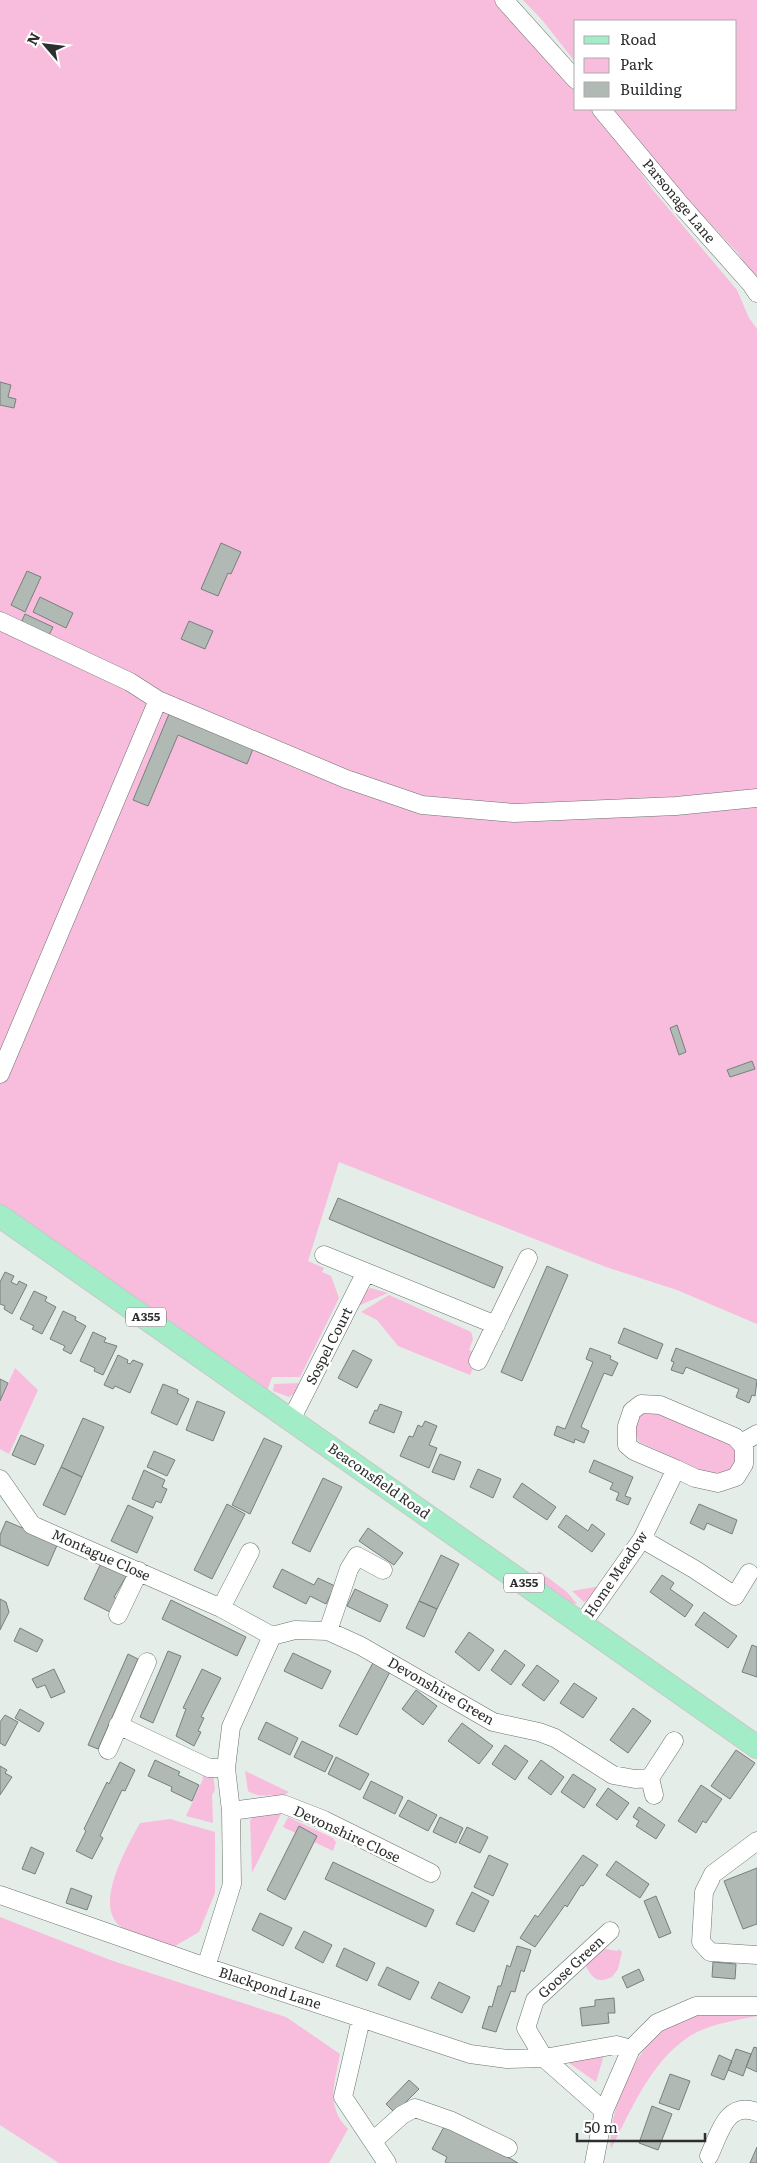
<svg xmlns="http://www.w3.org/2000/svg" width="757" height="2163" viewBox="0 0 757 2163" font-family="Literata,serif">
  <style>
    .green { fill: #f8bcdd }
    .building { fill: #b0b9b4; stroke: #78807c }
    .lines { fill: none; stroke-linecap: round; stroke-linejoin: round }
    .minor-casing { stroke: #6a726d; stroke-width: 19 }
    .major-casing { stroke: #c8c9c8; stroke-width: 24 }
    .minor { stroke: #fff; stroke-width: 18 }
    .major { stroke: #a2ecc8; stroke-width: 22 }
    .labels { text-anchor: middle; stroke-width: 5; stroke-linejoin: round; paint-order: stroke }
    .shield { fill: #fff; stroke: #6b6d6c; stroke-width: 1 }
    .shield-label { font-size: 12px; font-weight: bold; fill: #2c2f2d }
    .street-label { font-size: 14px; fill: #2c2f2d; stroke: #fff }
  </style>
  <rect width="100%" height="100%" fill="#e4ede8"/>
  <path class="green" d="M 0,0 L 497,0 L 576,88 L 576,109 L 595,109 L 605,120 L 652,189 L 737,290 L 749,318 L 757,329 L 757,1324 L 677,1290 L 606,1267 L 339,1162 L 308,1261 L 324,1268 L 322,1272 L 331,1276 L 339,1298 L 300,1377 L 272,1377 L 267,1391 L 235,1373 L 0,1204 Z
    M 523,0 L 757,0 L 757,283 L 738,253 L 671,182 L 612,109 L 736,109 L 736,21 L 576,21 L 576,63 L 543,21 Z
    M 371,1288 L 388,1293 L 351,1309 L 361,1293 Z
    M 389,1295 L 471,1332 L 473,1339 L 469,1350 L 479,1354 L 470,1375 L 398,1346 L 377,1320 L 361,1312 Z
    M 15,1368 L 38,1390 L 9,1454 L 0,1449 L 0,1402 Z
    M 302,1383 L 295,1393 L 289,1397 L 273,1391 L 274,1384 Z
    M 654,1409 L 730,1442 C 739,1453 739,1459 733,1471 L 716,1477 L 639,1442 C 633,1432 634,1419 642,1411 Z
    M 539,1571 L 567,1592 L 577,1604 L 567,1603 L 533,1579 Z
    M 601,1586 L 592,1597 L 584,1602 L 572,1591 Z
    M 202,1766 L 213,1773 L 215,1790 L 212,1795 L 213,1823 L 186,1816 L 203,1779 Z
    M 245,1771 L 289,1792 L 286,1794 C 274,1795 258,1798 248,1791 Z
    M 283,1810 L 252,1873 L 250,1820 L 259,1812 Z
    M 288,1817 L 333,1838 L 336,1842 L 333,1851 L 283,1827 Z
    M 170,1819 L 215,1832 L 215,1893 L 199,1932 L 175,1946 C 164,1942 127,1932 120,1926 C 93,1905 128,1845 140,1823 Z
    M 0,1917 L 113,1961 L 286,2017 L 340,2054 C 335,2083 325,2106 348,2129 L 329,2163 L 59,2163 L 0,2125 Z
    M 605,1949 L 617,1951 L 619,1949 L 622,1952 L 618,1969 L 612,1977 C 596,1984 592,1978 585,1964 Z
    M 727,2012 L 757,2012 L 757,2016 C 737,2020 716,2023 697,2032 C 654,2054 632,2108 611,2149 C 607,2110 638,2040 674,2023 C 690,2015 709,2014 727,2012 Z
    M 604,2055 L 596,2082 L 569,2063 Z"/>
  <path class="building" d="M 0,382 L 11,385 L 8,397 L 16,399 L 14,408 L 0,405 Z
    M 221,543 L 241,552 L 231,574 L 228,573 L 218,596 L 201,589 Z
    M 27,571 L 41,577 L 25,612 L 11,605 Z
    M 40,597 L 73,613 L 66,628 L 33,612 Z
    M 25,614 L 53,627 L 47,639 L 19,627 Z
    M 189,621 L 213,631 L 205,649 L 181,639 Z
    M 169,714 L 253,749 L 247,764 L 178,735 L 148,806 L 133,800 Z
    M 677,1025 L 686,1052 L 679,1055 L 670,1028 Z
    M 752,1061 L 755,1069 L 730,1077 L 727,1070 Z
    M 338,1198 L 503,1267 L 494,1288 L 329,1219 Z
    M 547,1266 L 568,1275 L 522,1381 L 501,1372 Z
    M 5,1272 L 14,1276 L 11,1282 L 17,1285 L 19,1281 L 27,1285 L 12,1314 L 4,1309 L 5,1306 L 0,1304 L 0,1282 Z
    M 34,1291 L 47,1297 L 45,1301 L 56,1307 L 42,1334 L 32,1329 L 34,1326 L 20,1319 Z
    M 63,1311 L 76,1317 L 75,1320 L 86,1326 L 71,1354 L 63,1350 L 65,1346 L 50,1339 Z
    M 624,1328 L 663,1344 L 657,1359 L 618,1343 Z
    M 93,1332 L 106,1338 L 104,1342 L 117,1346 L 103,1375 L 94,1371 L 95,1368 L 80,1361 Z
    M 590,1348 L 611,1356 L 610,1359 L 618,1363 L 612,1376 L 604,1373 L 581,1427 L 589,1431 L 584,1443 L 575,1439 L 574,1443 L 554,1435 L 557,1426 L 565,1429 L 593,1362 L 586,1359 Z
    M 676,1348 L 757,1380 L 755,1396 L 752,1395 L 749,1403 L 736,1397 L 739,1389 L 686,1367 L 683,1374 L 671,1370 L 674,1362 L 671,1361 Z
    M 353,1350 L 372,1360 L 357,1388 L 338,1378 Z
    M 118,1355 L 128,1360 L 127,1363 L 130,1364 L 133,1360 L 143,1364 L 130,1393 L 115,1386 L 113,1389 L 104,1385 Z
    M 0,1379 L 8,1383 L 0,1401 Z
    M 163,1384 L 178,1390 L 177,1393 L 189,1399 L 177,1425 L 151,1413 Z
    M 197,1401 L 225,1412 L 213,1441 L 186,1430 Z
    M 380,1404 L 402,1412 L 394,1433 L 369,1423 L 375,1410 L 377,1411 Z
    M 83,1418 L 104,1427 L 82,1477 L 61,1467 Z
    M 425,1421 L 437,1426 L 429,1445 L 437,1448 L 429,1468 L 400,1456 L 409,1436 L 413,1437 L 418,1425 L 422,1427 Z
    M 21,1435 L 44,1445 L 35,1465 L 12,1455 Z
    M 264,1438 L 282,1446 L 250,1514 L 232,1505 Z
    M 154,1451 L 175,1460 L 167,1476 L 147,1467 Z
    M 440,1454 L 461,1462 L 454,1480 L 432,1472 Z
    M 594,1460 L 633,1477 L 625,1496 L 631,1498 L 628,1505 L 616,1500 L 619,1493 L 610,1489 L 613,1483 L 589,1472 Z
    M 61,1467 L 82,1477 L 65,1515 L 43,1505 Z
    M 478,1469 L 501,1479 L 493,1498 L 470,1487 Z
    M 144,1470 L 165,1480 L 162,1487 L 167,1489 L 161,1503 L 156,1501 L 153,1508 L 132,1499 Z
    M 323,1478 L 342,1487 L 310,1552 L 292,1543 Z
    M 522,1483 L 556,1507 L 547,1520 L 513,1497 Z
    M 227,1504 L 245,1514 L 212,1579 L 194,1570 Z
    M 699,1504 L 737,1520 L 732,1534 L 707,1523 L 704,1530 L 690,1523 Z
    M 128,1505 L 153,1517 L 137,1553 L 111,1541 Z
    M 566,1515 L 588,1531 L 592,1524 L 605,1534 L 592,1552 L 558,1527 Z
    M 6,1521 L 58,1543 L 48,1566 L 0,1545 L 0,1535 Z
    M 368,1528 L 403,1553 L 394,1565 L 359,1541 Z
    M 441,1555 L 459,1564 L 437,1609 L 419,1601 Z
    M 101,1563 L 127,1575 L 114,1597 L 117,1599 L 110,1612 L 84,1599 Z
    M 282,1569 L 314,1585 L 318,1578 L 335,1586 L 326,1604 L 310,1596 L 306,1604 L 273,1587 Z
    M 662,1575 L 674,1583 L 670,1589 L 693,1605 L 685,1617 L 650,1592 Z
    M 355,1589 L 388,1605 L 380,1622 L 347,1606 Z
    M 0,1599 L 6,1602 L 9,1612 L 0,1630 Z
    M 171,1600 L 246,1637 L 237,1656 L 162,1619 Z
    M 419,1601 L 437,1609 L 424,1637 L 406,1628 Z
    M 704,1612 L 737,1636 L 728,1648 L 695,1625 Z
    M 20,1628 L 43,1640 L 37,1652 L 14,1641 Z
    M 469,1632 L 494,1650 L 479,1671 L 455,1652 Z
    M 752,1645 L 757,1647 L 757,1677 L 742,1672 Z
    M 505,1650 L 525,1665 L 511,1685 L 491,1670 Z
    M 168,1651 L 181,1656 L 153,1723 L 140,1717 Z
    M 293,1653 L 331,1671 L 322,1689 L 284,1671 Z
    M 128,1654 L 138,1659 L 98,1749 L 88,1745 Z
    M 374,1661 L 391,1670 L 357,1735 L 339,1726 Z
    M 537,1665 L 559,1681 L 544,1701 L 522,1685 Z
    M 54,1669 L 65,1692 L 51,1698 L 45,1685 L 37,1688 L 32,1679 Z
    M 202,1669 L 221,1678 L 201,1717 L 204,1718 L 198,1731 L 201,1732 L 194,1746 L 176,1736 L 186,1709 L 183,1708 Z
    M 574,1683 L 597,1698 L 583,1718 L 560,1703 Z
    M 416,1690 L 437,1706 L 423,1725 L 402,1709 Z
    M 633,1708 L 651,1721 L 628,1753 L 610,1740 Z
    M 20,1709 L 44,1723 L 39,1732 L 15,1718 Z
    M 5,1715 L 18,1722 L 5,1746 L 0,1743 L 0,1722 Z
    M 266,1722 L 298,1738 L 290,1755 L 258,1739 Z
    M 462,1723 L 493,1746 L 479,1764 L 448,1741 Z
    M 302,1741 L 333,1756 L 325,1772 L 294,1757 Z
    M 505,1745 L 528,1761 L 515,1780 L 492,1764 Z
    M 736,1750 L 755,1763 L 730,1799 L 711,1786 Z
    M 336,1757 L 369,1774 L 360,1790 L 328,1774 Z
    M 155,1760 L 180,1772 L 178,1775 L 199,1785 L 192,1801 L 171,1791 L 172,1787 L 148,1776 Z
    M 541,1760 L 564,1777 L 551,1795 L 528,1778 Z
    M 120,1762 L 135,1770 L 125,1791 L 122,1790 L 100,1836 L 103,1838 L 92,1859 L 76,1851 L 86,1831 L 84,1829 L 107,1782 L 109,1784 Z
    M 0,1766 L 7,1770 L 5,1773 L 12,1777 L 0,1795 Z
    M 573,1774 L 596,1789 L 584,1808 L 561,1792 Z
    M 371,1781 L 403,1797 L 395,1814 L 363,1798 Z
    M 701,1785 L 722,1799 L 706,1823 L 703,1821 L 696,1833 L 678,1821 Z
    M 608,1788 L 629,1803 L 617,1820 L 596,1805 Z
    M 408,1800 L 437,1815 L 428,1831 L 399,1816 Z
    M 639,1807 L 665,1825 L 656,1839 L 636,1826 L 639,1821 L 633,1817 Z
    M 440,1817 L 463,1828 L 456,1843 L 433,1832 Z
    M 299,1826 L 317,1836 L 285,1900 L 267,1890 Z
    M 467,1827 L 488,1837 L 480,1853 L 459,1843 Z
    M 31,1847 L 44,1853 L 35,1874 L 22,1869 Z
    M 489,1855 L 508,1864 L 493,1896 L 474,1887 Z
    M 583,1855 L 598,1865 L 583,1886 L 581,1885 L 567,1907 L 565,1905 L 535,1947 L 520,1938 L 535,1915 L 538,1917 Z
    M 616,1861 L 649,1884 L 640,1898 L 606,1875 Z
    M 333,1862 L 434,1910 L 426,1927 L 325,1879 Z
    M 757,1868 L 757,1924 L 743,1929 L 724,1881 Z
    M 71,1888 L 92,1896 L 87,1910 L 66,1903 Z
    M 472,1892 L 489,1901 L 474,1932 L 456,1924 Z
    M 656,1896 L 671,1933 L 659,1938 L 644,1901 Z
    M 260,1913 L 292,1928 L 283,1946 L 252,1930 Z
    M 304,1931 L 332,1945 L 323,1963 L 295,1948 Z
    M 517,1946 L 531,1950 L 524,1972 L 521,1970 L 515,1992 L 511,1991 L 496,2032 L 482,2028 L 489,2006 L 492,2007 L 498,1986 L 501,1986 L 507,1965 L 510,1967 Z
    M 344,1948 L 375,1963 L 367,1981 L 336,1966 Z
    M 713,1962 L 736,1964 L 735,1979 L 712,1977 Z
    M 387,1967 L 419,1982 L 410,2000 L 378,1985 Z
    M 639,1969 L 644,1980 L 627,1988 L 622,1977 Z
    M 439,1982 L 470,1997 L 462,2013 L 431,1998 Z
    M 614,1998 L 615,2013 L 608,2013 L 609,2023 L 582,2026 L 580,2008 L 595,2006 L 595,2000 Z
    M 754,2047 L 757,2048 L 757,2072 L 746,2067 Z
    M 736,2049 L 751,2054 L 743,2076 L 728,2070 Z
    M 719,2055 L 732,2061 L 724,2080 L 711,2075 Z
    M 670,2074 L 690,2081 L 679,2110 L 659,2103 Z
    M 409,2080 L 419,2089 L 395,2113 L 386,2104 Z
    M 652,2106 L 672,2114 L 658,2150 L 639,2143 Z
    M 445,2125 L 464,2131 L 518,2163 L 447,2163 L 445,2162 L 447,2157 L 432,2149 Z
    M 757,2147 L 757,2163 L 750,2163 Z"/>
  <g class="lines">
    <g class="minor-casing">
      <path id="minor" d="M 504,0 L 576,80
        M 601,109 L 680,204 L 751,284 L 757,293
        M 0,621 L 130,682 L 158,700 L 346,779 L 422,805 L 514,813 L 676,806 L 757,798
        M 0,1074 L 158,700
        M 324,1255 L 496,1325
        M 478,1361 L 528,1258
        M 291,1420 L 366,1272
        M 741,1443 L 757,1434
        M 0,1479 L 32,1525 L 221,1608
        M 642,1539 L 694,1569 L 735,1596 L 749,1573
        M 250,1552 L 221,1608 L 272,1636
        M 118,1615 L 139,1571
        M 582,1624 L 642,1539 L 676,1469 L 634,1451 L 627,1445 L 627,1426 L 632,1411 L 641,1404 L 660,1405 L 735,1437 L 744,1447 L 744,1464 L 736,1477 L 718,1483 L 695,1478 L 676,1469
        M 328,1631 L 349,1569 L 357,1556 L 383,1570
        M 118,1725 L 209,1768 L 226,1768
        M 108,1750 L 147,1662
        M 650,1778 L 654,1795
        M 231,1811 L 283,1804 L 324,1820 L 431,1873
        M 757,1841 L 713,1874 L 704,1892 L 701,1942 L 710,1952 L 757,1955
        M 0,1895 L 206,1967 L 470,2054 L 507,2059 L 544,2058 L 616,2045 L 631,2049
        M 206,1967 L 232,1884 L 231,1811 L 226,1768 L 231,1727 L 272,1636 L 295,1630 L 328,1631 L 361,1646 L 493,1722 L 539,1732 L 555,1738 L 613,1775 L 635,1779 L 650,1778 L 674,1741
        M 361,2019 L 343,2097 L 387,2163
        M 604,2111 L 544,2058 L 526,2028 L 535,2000 L 610,1931
        M 373,2141 L 402,2115 L 415,2108 L 452,2121 L 508,2148
        M 709,2156 C 719,2135 726,2100 757,2112
        M 594,2163 L 604,2111 L 631,2049 L 657,2023 L 696,2006 L 757,2006"/>
    </g>
    <g class="major-casing">
      <path id="major" d="M 0,1216 L 757,1747"/>
    </g>
    <use href="#minor" class="minor"/>
    <use href="#major" class="major"/>
  </g>
  <g class="labels">
    <g class="shield">
      <rect x="126" y="1307.5" width="40" height="19" rx="4"/>
      <rect x="504" y="1573.5" width="40" height="19" rx="4"/>
    </g>
    <g class="shield-label">
      <text x="146" y="1321">A355</text>
      <text x="524" y="1587">A355</text>
    </g>
    <g class="street-label">
      <text transform="translate(679 201) rotate(50)" y="5">Parsonage Lane</text>
      <text transform="translate(329 1346) rotate(-63)" y="5">Sospel Court</text>
      <text transform="translate(379 1481) rotate(35)" y="5">Beaconsfield Road</text>
      <text transform="translate(101 1555) rotate(24)" y="5">Montague Close</text>
      <text transform="translate(616 1574) rotate(-56)" y="5">Home Meadow</text>
      <text transform="translate(441 1691) rotate(30)" y="5">Devonshire Green</text>
      <text transform="translate(347 1834) rotate(25)" y="5">Devonshire Close</text>
      <text transform="translate(571 1967) rotate(-43)" y="5">Goose Green</text>
      <text transform="translate(270 1988) rotate(18)" y="5">Blackpond Lane</text>
    </g>
  </g>
  <rect x="574" y="20" width="162" height="90" fill="#ffffff" stroke="#abacab"/>
  <rect x="584" y="36" width="25" height="8" fill="#a2ecc8" stroke="#abacab"/>
  <text x="620" y="45" font-size="15" fill="#2c2f2d">Road</text>
  <rect x="584" y="58" width="25" height="15" fill="#f8bcdd" stroke="#abacab"/>
  <text x="620" y="70" font-size="15" fill="#2c2f2d">Park</text>
  <rect x="584" y="82" width="25" height="15" fill="#b0b9b4" stroke="#abacab"/>
  <text x="620" y="95" font-size="15" fill="#2c2f2d">Building</text>
  <g transform="translate(45 45) rotate(298)" stroke="#ffffff" stroke-width="4" paint-order="stroke">
  <path d="M0-4L9 19L0 12L-9 19Z" fill="#2c2f2d"/>
  <text y="-8" font-size="14" font-weight="bold" text-anchor="middle" fill="#2c2f2d">N</text>
  </g>
  <path d="M577 2133v8h128v-8" fill="none" stroke="#2c2f2d" stroke-width="2.5"/>
  <text x="584" y="2133" font-size="15" fill="#2c2f2d" stroke="#ffffff" stroke-width="4" paint-order="stroke">50 m</text>
</svg>
